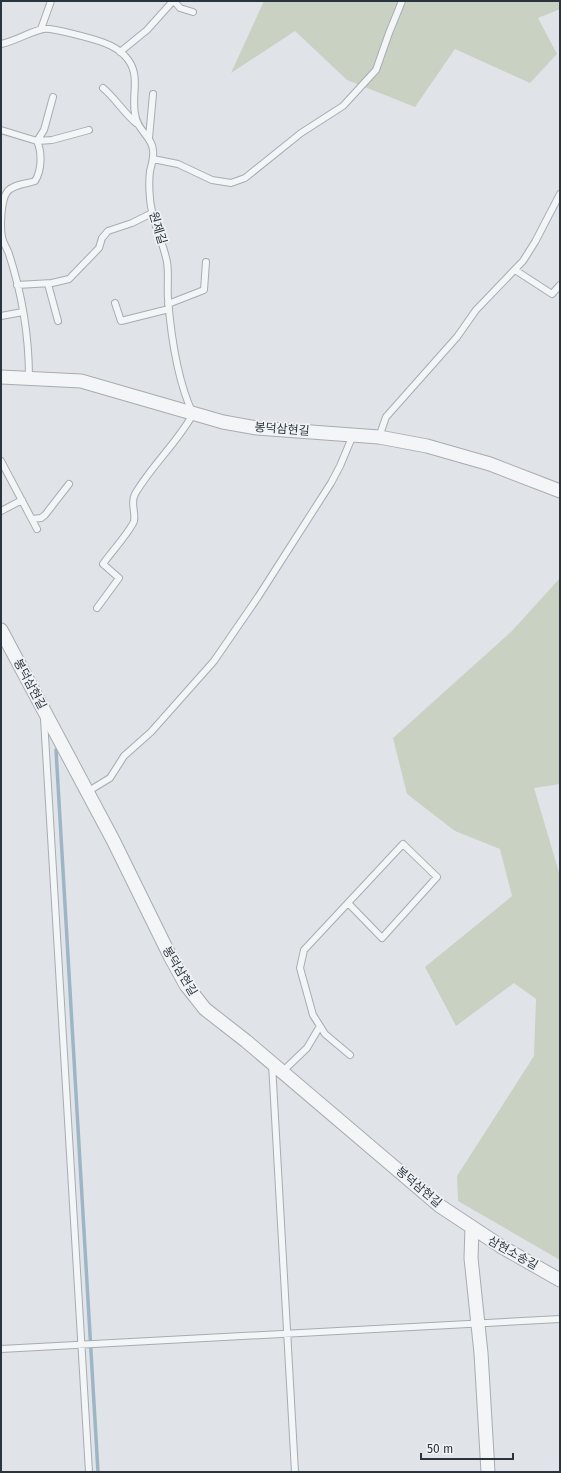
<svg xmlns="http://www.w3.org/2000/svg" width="561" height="1473" viewBox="0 0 561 1473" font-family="'Fira Sans','Noto Sans KR',sans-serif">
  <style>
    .green { fill: #c8d1c2 }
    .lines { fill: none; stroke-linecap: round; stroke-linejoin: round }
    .stream { stroke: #9eb5c5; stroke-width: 3.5 }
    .service-casing { stroke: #a6acb2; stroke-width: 8 }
    .minor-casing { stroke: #a6acb2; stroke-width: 15 }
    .service { stroke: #f3f5f7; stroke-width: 6 }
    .minor { stroke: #f3f5f7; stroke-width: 13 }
    .labels { text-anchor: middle; stroke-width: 3.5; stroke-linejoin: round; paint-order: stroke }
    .street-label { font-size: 12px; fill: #2a343e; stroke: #f0f3f6 }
  </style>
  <rect width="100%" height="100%" fill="#e0e4e8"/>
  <path class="green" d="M 264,1 L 560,1 L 560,9 L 538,18 L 557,54 L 530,83 L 455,49 L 415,107 L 347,80 L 295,31 L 231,73 Z
    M 560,578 L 560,784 L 534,788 L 560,876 L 560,1260 L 458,1201 L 457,1176 L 534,1056 L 536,999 L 514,983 L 456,1026 L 425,967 L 512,896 L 500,849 L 455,831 L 407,794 L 393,738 L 512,631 Z"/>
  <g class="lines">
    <path class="stream" d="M 56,750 L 98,1472"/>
    <g class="service-casing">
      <path id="service" d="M 174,1 L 180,8 L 193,12
        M 41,29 L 51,1
        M 1,44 C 16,41 29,32 43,29 C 51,27 93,39 102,42 C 110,45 120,50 125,56 C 142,74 131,93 135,114 C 137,131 152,136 153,150 C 154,157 152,164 150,171 C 149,180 149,189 150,198 C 151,220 163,241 167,262 C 169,274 167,287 168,299 C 171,336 177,380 193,414 C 177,443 152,465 135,494 C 130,503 136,512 134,521 C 132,529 109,555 103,564 L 119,578 L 97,608
        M 120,52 L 147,30 L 173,1
        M 103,88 C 116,99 123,112 136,123
        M 1,130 L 37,141 C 42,152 42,170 35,181 C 27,184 13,184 7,192 C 1,200 0,227 2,237 C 3,243 7,248 9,254 C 22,294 29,337 29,378
        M 149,138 L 153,94
        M 37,141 L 52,140 L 89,130
        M 37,141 L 44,130 L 53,97
        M 153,159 L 178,164 L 212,180 L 231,183 L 245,178 L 301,133 L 343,106 L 376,70 L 389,33 L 402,1
        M 515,270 L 552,294 L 560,285
        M 48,284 L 58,321
        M 17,285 L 52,283 L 69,279 L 99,248 L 102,238 L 108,231 L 132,223 L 152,213
        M 115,303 L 121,321 L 169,309
        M 168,304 L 204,290 L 206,262
        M 1,316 L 23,312
        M 379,437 L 386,417 L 457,337 L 476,310 L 523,261 L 535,242 L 560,194
        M 1,461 L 37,529
        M 1,511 L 22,500
        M 32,519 L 41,518 L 45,515 L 69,484
        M 44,719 L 89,1472
        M 87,792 L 110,778 L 124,756 L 151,732 L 214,661 L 258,597 L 331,483 L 340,466 L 353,435
        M 320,1026 L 325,1034 L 350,1055
        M 272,1064 L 295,1472
        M 282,1072 L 307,1048 L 320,1026 L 313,1015 L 300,968 L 304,950 L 403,844 L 437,877 L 382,938 L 348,903
        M 1,1349 L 560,1319"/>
    </g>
    <g class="minor-casing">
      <path id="minor" d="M 1,377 L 81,381 L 223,422 L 257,428 L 379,437 L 427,446 L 490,464 L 560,491
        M 1,630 L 113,840 L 170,956 L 186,985 L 205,1009 L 246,1041 L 440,1206 L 502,1247 L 560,1280
        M 472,1228 L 471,1258 L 481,1353 L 488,1472"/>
    </g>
    <use href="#service" class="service"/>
    <use href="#minor" class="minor"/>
  </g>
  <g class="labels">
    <g class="street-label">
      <text transform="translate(158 228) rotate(73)" y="4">원제길</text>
      <text transform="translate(282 429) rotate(4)" y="4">봉덕삼현길</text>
      <text transform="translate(30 684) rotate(62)" y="4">봉덕삼현길</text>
      <text transform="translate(180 971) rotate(59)" y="4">봉덕삼현길</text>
      <text transform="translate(419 1187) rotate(40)" y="4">봉덕삼현길</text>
      <text transform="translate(513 1253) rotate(29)" y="4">삼현소송길</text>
    </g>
  </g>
  <rect width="561" height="1473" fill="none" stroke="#2a343e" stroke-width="4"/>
  <path d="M421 1453v6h92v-6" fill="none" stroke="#2a343e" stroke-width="2"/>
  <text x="427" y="1453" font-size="12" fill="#2a343e" stroke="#f0f3f6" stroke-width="3" paint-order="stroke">50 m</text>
</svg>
